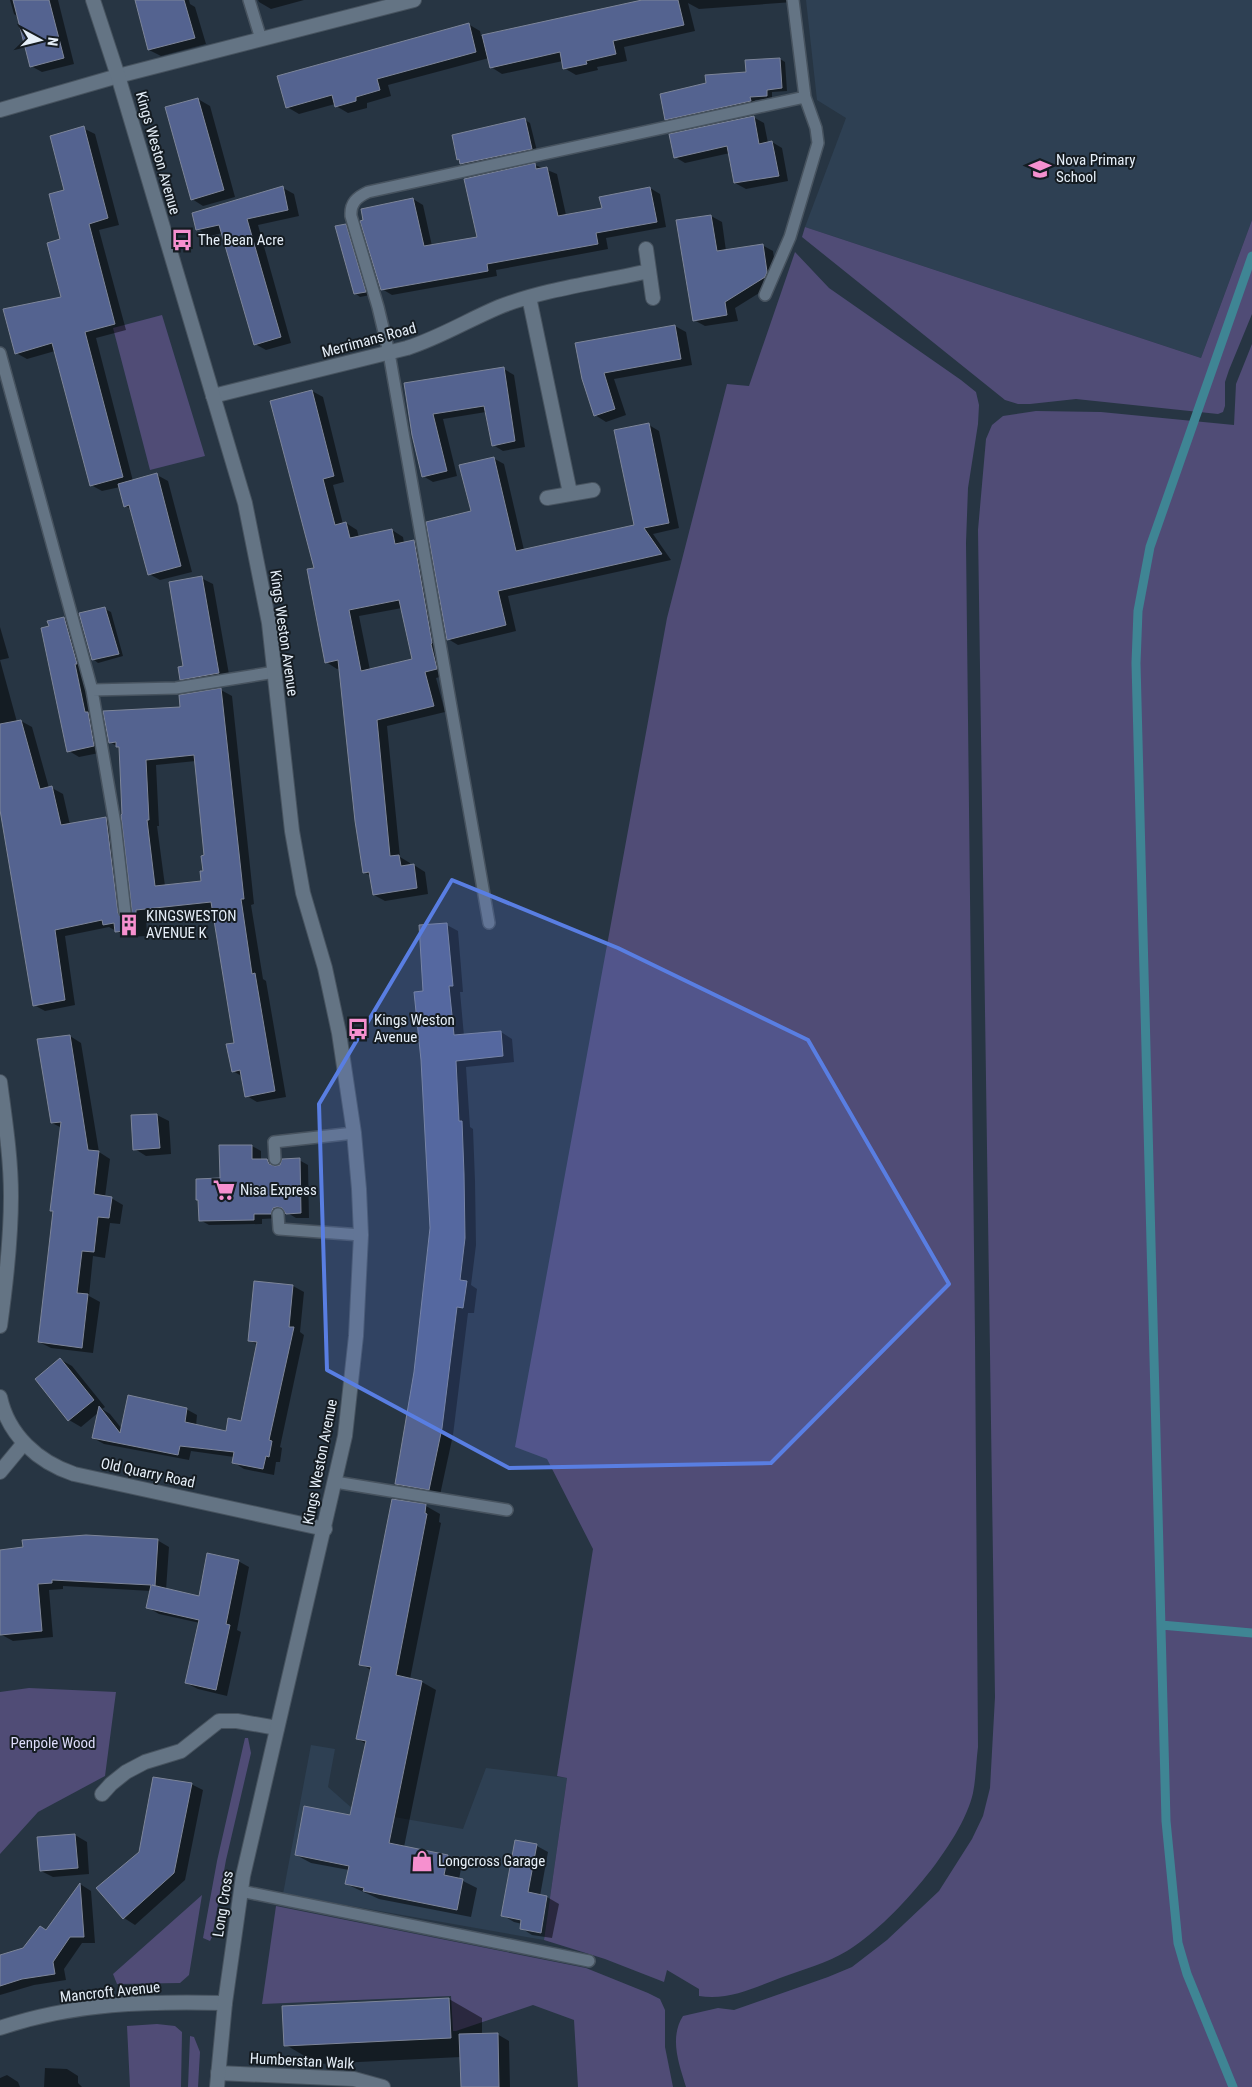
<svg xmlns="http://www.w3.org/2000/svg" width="1252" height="2087" viewBox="0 0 1252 2087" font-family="'Roboto Condensed',sans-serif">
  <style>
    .built { fill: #2e4053 }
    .green { fill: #504c76 }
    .shadow { fill: #0007; fill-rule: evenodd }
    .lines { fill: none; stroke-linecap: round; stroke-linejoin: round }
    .stream { stroke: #3f8594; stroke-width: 9 }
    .building { fill: #546390; stroke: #7d8599; fill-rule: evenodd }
    .service-casing { stroke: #47535f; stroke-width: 14 }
    .minor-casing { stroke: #47535f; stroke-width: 16 }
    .tertiary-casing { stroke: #47535f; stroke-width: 16 }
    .service { stroke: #647484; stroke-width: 11 }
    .minor { stroke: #647484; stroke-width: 14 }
    .tertiary { stroke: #647484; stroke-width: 14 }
    .marked { fill: #597ee2; fill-opacity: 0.2; stroke: #597ee2; stroke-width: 4; stroke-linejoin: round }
    .labels { text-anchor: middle; stroke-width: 4; stroke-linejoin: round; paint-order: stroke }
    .street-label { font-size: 15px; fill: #e5eef8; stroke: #151c22 }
    .poi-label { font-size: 15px; fill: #e5eef8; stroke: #151c22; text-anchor: start }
    .park-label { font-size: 15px; fill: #dddcfa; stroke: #151c22 }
  </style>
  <rect width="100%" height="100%" fill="#273543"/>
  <path class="built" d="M 806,0 L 1252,0 L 1252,220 L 1201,358 L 805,227 L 846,118 L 817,100 Z
    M 311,1745 L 335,1749 L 328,1787 L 354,1810 L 463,1829 L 486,1768 L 567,1778 L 544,1940 L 283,1894 Z"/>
  <path class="green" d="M 1252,220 L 1252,314 L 1229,370 L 1225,382 L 1225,406 L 1223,412 L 1218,414 L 1076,399 L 1030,404 L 1018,404 L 1005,400 L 802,237 L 805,227 L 1201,358 Z
    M 795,252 L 829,288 L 961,380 L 976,392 L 979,405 L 978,424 L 968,488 L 966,543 L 975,1337 L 978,1747 C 976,1762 976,1778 973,1793 C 962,1843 891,1925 847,1951 C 827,1963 802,1970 780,1978 C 754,1988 727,2001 699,1996 L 699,1989 L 667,1970 L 664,1982 L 605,1959 L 544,1940 L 567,1778 L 557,1776 L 593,1549 L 547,1459 L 515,1447 L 667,618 L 727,384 L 749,386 Z
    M 162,315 L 205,456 L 150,470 L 113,328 Z
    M 1252,344 L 1252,2087 L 686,2087 C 679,2064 669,2038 683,2016 L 718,2008 L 734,2010 L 828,1977 L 852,1967 L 887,1940 L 939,1891 L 972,1839 L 983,1816 L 990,1788 L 995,1697 L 978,530 L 986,439 L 992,425 L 1003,416 L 1036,411 L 1101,412 L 1234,425 L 1236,384 Z
    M 29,1688 L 116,1692 L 105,1776 L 38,1812 L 0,1854 L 0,1692 Z
    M 245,1738 L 248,1738 L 251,1753 L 226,1860 L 212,1937 L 210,1941 L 203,1938 L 217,1861 Z
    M 202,1895 L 189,1975 L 180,1983 L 117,1984 L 113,1974 Z
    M 276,1906 L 586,1968 L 648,1993 L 660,1999 L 665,2010 L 665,2047 L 673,2087 L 578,2087 L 574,2020 L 533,2005 L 456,2031 L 453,2031 L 451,1996 L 262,2004 Z
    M 157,2024 L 175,2026 L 182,2032 L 181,2087 L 130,2087 L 127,2026 Z
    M 190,2036 L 194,2037 L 200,2052 L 198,2087 L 188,2087 Z"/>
  <path class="shadow" d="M 10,0 L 58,0 L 74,64 L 42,72 L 31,66 L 18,17 L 14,14 Z
    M 136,0 L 189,0 L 190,4 L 195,7 L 206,44 L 161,56 L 149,50 Z
    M 258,0 L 304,0 L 271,9 L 259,2 Z
    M 646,0 L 793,0 L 793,2 L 699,9 L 688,3 L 695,31 L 624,47 L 627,61 L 597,67 L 598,70 L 576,75 L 564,68 L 563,61 L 502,74 L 491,67 L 489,58 L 388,85 L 391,96 L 367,103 L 367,108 L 348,113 L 336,106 L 335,104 L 299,114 L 287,107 L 468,24 L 480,31 L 481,36 Z
    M 780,59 L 785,62 L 787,91 L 772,92 L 772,99 L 755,100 L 756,104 L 672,122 L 666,119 L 747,74 Z
    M 198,99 L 210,106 L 235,197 L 203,206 L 192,199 Z
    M 753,117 L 764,123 L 768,143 L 772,142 L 782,148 L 788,181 L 746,189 L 735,183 L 730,153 L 685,163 L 675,157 Z
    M 525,120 L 530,123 L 537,151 L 467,167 L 458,159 Z
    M 83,128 L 95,134 L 119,225 L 99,230 L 126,330 L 96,338 L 133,481 L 157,475 L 168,481 L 192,572 L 160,580 L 149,574 L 131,509 L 125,506 L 120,487 L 102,491 L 91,485 L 55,351 L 27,359 L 16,353 L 62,298 L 61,240 L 65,191 Z
    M 535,165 L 557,174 L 566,215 L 603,209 L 650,188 L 660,194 L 666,227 L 606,238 L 608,249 L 496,270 L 497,276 L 392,295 L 382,289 L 413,199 L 423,205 L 432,246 L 478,238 Z
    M 283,188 L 294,194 L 299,216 L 258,225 L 291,343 L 266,350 L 255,344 L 223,233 L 209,236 L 198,229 Z
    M 711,216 L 722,222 L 726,251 L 762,245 L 773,251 L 777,278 L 775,283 L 735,308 L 738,321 L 705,326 L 694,320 Z
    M 345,225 L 351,228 L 370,295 L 360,297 L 355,293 Z
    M 675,326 L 686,332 L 692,365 L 614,379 L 626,415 L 606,422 L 595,415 L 583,379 Z
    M 504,369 L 514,375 L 525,447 L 503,451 L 493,445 L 486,412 L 443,419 L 457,476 L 433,482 L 423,476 L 405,384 Z
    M 312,391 L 323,397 L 344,482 L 333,485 L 343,524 L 346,523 L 357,530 L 359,538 L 392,530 L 403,537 L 404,543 L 414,541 L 425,548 L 447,675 L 436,678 L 445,712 L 387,726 L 400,857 L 410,863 L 410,866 L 414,865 L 425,872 L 428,894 L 385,901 L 374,895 L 371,876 L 364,872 L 340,668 L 337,669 L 326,662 L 316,569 L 271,402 ZM 402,608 L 413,660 L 370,670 L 359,616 Z
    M 649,425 L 659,431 L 679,528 L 653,534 L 671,560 L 508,596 L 516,631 L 458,645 L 448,639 L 472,512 L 493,458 L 504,464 L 524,550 L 635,526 Z
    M 201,578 L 213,584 L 230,680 L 193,686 L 181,679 Z
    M 105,609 L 111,612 L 123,656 L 98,663 L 93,659 Z
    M 64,618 L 74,624 L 104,752 L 79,757 L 69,751 L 50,627 Z
    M 0,627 L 9,658 L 0,660 L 17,722 L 21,721 L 32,727 L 49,788 L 52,788 L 63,794 L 70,825 L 106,819 L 117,825 L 128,919 L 131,919 L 134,911 L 120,748 L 110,742 L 221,690 L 232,696 L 254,904 L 251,905 L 263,979 L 266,981 L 286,1097 L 257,1102 L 247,1096 L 243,1077 L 233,1071 L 235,1044 L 213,908 L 146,916 L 147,936 L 127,937 L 109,927 L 65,936 L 75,1005 L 45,1011 L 34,1005 L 0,804 ZM 196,761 L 206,857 L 202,883 L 165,886 L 157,826 L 159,826 L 156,765 Z
    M 447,925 L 458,931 L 463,992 L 460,992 L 464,1036 L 501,1032 L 512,1039 L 514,1062 L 466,1067 L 470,1127 L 473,1129 L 475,1181 L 476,1245 L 471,1285 L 477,1289 L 474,1313 L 468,1313 L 453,1435 L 440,1495 L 407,1489 L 396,1483 L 415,1373 L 431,1228 L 424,992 Z
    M 70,1036 L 81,1043 L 99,1152 L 110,1159 L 105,1197 L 111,1198 L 123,1205 L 120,1224 L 110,1223 L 105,1258 L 93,1256 L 89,1296 L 100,1302 L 93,1353 L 51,1348 L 39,1342 L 55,1212 L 52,1210 L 62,1128 L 52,1123 Z
    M 157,1115 L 169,1121 L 171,1154 L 146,1156 L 135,1149 Z
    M 252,1146 L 261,1151 L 261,1160 L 267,1160 L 277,1167 L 299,1160 L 308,1165 L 309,1218 L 296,1218 L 286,1212 L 282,1213 L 280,1218 L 262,1219 L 262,1224 L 209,1225 L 200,1220 L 221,1179 Z
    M 255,1282 L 293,1286 L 304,1292 L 300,1332 L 304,1335 L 280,1447 L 282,1448 L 280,1462 L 276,1462 L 274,1475 L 244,1469 L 233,1462 L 234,1457 L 191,1451 L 189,1460 L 104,1444 L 93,1438 L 99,1412 L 81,1427 L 69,1420 L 61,1360 L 72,1366 L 105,1407 L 102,1409 L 110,1414 L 122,1429 L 186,1409 L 197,1415 L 196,1426 L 227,1432 L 242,1422 L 258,1345 L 249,1340 Z
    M 393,1500 L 426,1506 L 440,1514 L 439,1522 L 441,1523 L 410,1679 L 422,1682 L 436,1690 L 404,1847 L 448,1856 L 462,1864 L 459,1879 L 477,1888 L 471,1917 L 379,1899 L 346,1884 L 349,1870 L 311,1863 L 296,1855 L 351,1817 L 367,1744 L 357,1739 L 371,1670 L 361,1664 Z
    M 157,1540 L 169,1547 L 166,1590 L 200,1598 L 238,1561 L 249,1567 L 237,1630 L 241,1632 L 227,1696 L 198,1689 L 186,1683 L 200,1623 L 159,1614 L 147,1607 L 151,1591 L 63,1586 L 63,1589 L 49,1590 L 53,1637 L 13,1641 L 2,1635 L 0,1628 L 0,1551 Z
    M 191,1784 L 203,1790 L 185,1880 L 135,1925 L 124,1918 L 140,1853 Z
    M 75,1835 L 87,1842 L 89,1874 L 53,1877 L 41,1871 Z
    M 516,1842 L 537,1846 L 548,1852 L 540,1896 L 547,1897 L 559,1904 L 552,1938 L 532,1935 L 521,1928 L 522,1924 L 514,1922 L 502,1915 Z
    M 80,1884 L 91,1891 L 95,1943 L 82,1943 L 64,1969 L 66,1980 L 34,1985 L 0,1995 L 0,1956 L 24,1949 L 47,1931 Z
    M 449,1999 L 482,2018 L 482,2034 L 497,2034 L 509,2041 L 510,2087 L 462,2087 L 461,2057 L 318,2064 L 286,2045 Z
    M 45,2068 L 67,2069 L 78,2076 L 78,2083 L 82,2087 L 44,2087 Z
    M 7,2075 L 18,2082 L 20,2087 L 0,2087 L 0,2078 Z"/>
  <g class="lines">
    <path class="stream" d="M 1161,1625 L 1252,1633
      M 1233,2087 L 1187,1974 L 1178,1943 L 1166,1821 L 1136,663 L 1138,611 L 1150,547 L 1252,256"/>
  </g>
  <path class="building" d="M 13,0 L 49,0 L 64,58 L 30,67 Z
    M 135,0 L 184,0 L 195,38 L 148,50 Z
    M 642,0 L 678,0 L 684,25 L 613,41 L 616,54 L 586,61 L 587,64 L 563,69 L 560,52 L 490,68 L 482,35 Z
    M 469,23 L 476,52 L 377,79 L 380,90 L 356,97 L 356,101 L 335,107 L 332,95 L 286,108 L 277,76 Z
    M 780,58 L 782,88 L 767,90 L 767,96 L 750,97 L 751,101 L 665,120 L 660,94 L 706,83 L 705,75 L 746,72 L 745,60 Z
    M 198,98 L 224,190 L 191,200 L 165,107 Z
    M 754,116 L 759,144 L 772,141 L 779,176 L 734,183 L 727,146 L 674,158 L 669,134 Z
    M 525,118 L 532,149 L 460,164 L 459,159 L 457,160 L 452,135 Z
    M 84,126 L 108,218 L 89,224 L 115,324 L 85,332 L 123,477 L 90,486 L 52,343 L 15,354 L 3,309 L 61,297 L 47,243 L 60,239 L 49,194 L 64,190 L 50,136 Z
    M 535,163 L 536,169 L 547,167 L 558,216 L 602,208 L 599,197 L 650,187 L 657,222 L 596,233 L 598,244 L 487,264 L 488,271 L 381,290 L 360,221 L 363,220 L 361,209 L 413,198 L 424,246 L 477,237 L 464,179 Z
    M 283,186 L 288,210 L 247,219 L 281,337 L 254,345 L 219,225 L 196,230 L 192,213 Z
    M 711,215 L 717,251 L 763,244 L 767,272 L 765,277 L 725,302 L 727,315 L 693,321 L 676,220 Z
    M 346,224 L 366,292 L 354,294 L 335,226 Z
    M 675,325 L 681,359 L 604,373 L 615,409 L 594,416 L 582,379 L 575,343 Z
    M 504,367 L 515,441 L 492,446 L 484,406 L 433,414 L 447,471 L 422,477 L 412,435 L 404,383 Z
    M 312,390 L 334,476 L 323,479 L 335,525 L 346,522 L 350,538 L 392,529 L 395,544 L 414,540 L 432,643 L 431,644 L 437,669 L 425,672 L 434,706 L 377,720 L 390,856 L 399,855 L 401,866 L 414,864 L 417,888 L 373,895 L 369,872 L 363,873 L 355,821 L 338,660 L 325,663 L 307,569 L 314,568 L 270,401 ZM 399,600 L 412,659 L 361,671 L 349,610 Z
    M 649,423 L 669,523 L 644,528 L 662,554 L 498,591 L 506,625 L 447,640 L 426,522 L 471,511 L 459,465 L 494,457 L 516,551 L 634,525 L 614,430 Z
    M 157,473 L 181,566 L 148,575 L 129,505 L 124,507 L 118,484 Z
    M 202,576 L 219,673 L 180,680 L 178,667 L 183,666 L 169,582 Z
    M 105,607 L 119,654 L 92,660 L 79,613 Z
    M 64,617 L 77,664 L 75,664 L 85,712 L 88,712 L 94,746 L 67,752 L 41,628 L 49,626 L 47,621 Z
    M 221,688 L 244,899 L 241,899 L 252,974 L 255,973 L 275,1091 L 245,1097 L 240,1070 L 232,1072 L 226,1044 L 234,1043 L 211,902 L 136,910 L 136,930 L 115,932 L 114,923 L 103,925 L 102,920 L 55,930 L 65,1000 L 33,1006 L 0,810 L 0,724 L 21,720 L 40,789 L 52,786 L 61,825 L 106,817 L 118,913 L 122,919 L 129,918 L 132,911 L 121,815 L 122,814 L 119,747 L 116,747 L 116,742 L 109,743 L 103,711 L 180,707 L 179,695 ZM 194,755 L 204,855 L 201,856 L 203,871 L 200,871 L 201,881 L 155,886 L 147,820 L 149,820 L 146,760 Z
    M 447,923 L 453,986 L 449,986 L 454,1035 L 501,1031 L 503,1056 L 456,1061 L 459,1121 L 462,1121 L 464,1174 L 465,1238 L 460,1280 L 467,1281 L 463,1308 L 457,1307 L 442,1428 L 429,1490 L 395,1484 L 414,1372 L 430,1228 L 421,1060 L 414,992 L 423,991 L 419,925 Z
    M 70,1035 L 88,1150 L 99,1151 L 94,1194 L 112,1197 L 109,1218 L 98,1217 L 94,1252 L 82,1251 L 77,1293 L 88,1294 L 82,1348 L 38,1342 L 53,1211 L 50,1211 L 61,1122 L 51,1123 L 37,1039 Z
    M 157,1114 L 160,1148 L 133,1150 L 131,1115 Z
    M 219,1145 L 252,1145 L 252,1159 L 267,1159 L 269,1164 L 275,1166 L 280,1165 L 282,1159 L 300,1158 L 301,1213 L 286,1214 L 282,1208 L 277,1207 L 273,1208 L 271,1214 L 254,1214 L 254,1220 L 199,1221 L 198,1200 L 196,1200 L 196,1179 L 220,1178 Z
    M 254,1281 L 293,1285 L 289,1327 L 294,1327 L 269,1440 L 272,1441 L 269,1457 L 266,1456 L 263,1469 L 232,1463 L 234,1452 L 180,1446 L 178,1455 L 92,1438 L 99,1406 L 120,1433 L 128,1395 L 187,1408 L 185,1422 L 226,1431 L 228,1418 L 241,1421 L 257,1342 L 248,1341 Z
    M 60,1358 L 94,1400 L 68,1421 L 35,1379 Z
    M 392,1499 L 426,1504 L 425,1513 L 427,1514 L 396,1675 L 422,1681 L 389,1843 L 448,1855 L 444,1875 L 463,1879 L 457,1910 L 363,1891 L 364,1888 L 345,1884 L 349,1866 L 295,1855 L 304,1806 L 350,1815 L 366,1741 L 356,1739 L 371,1667 L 359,1665 Z
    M 86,1535 L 158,1539 L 155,1586 L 152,1585 L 199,1596 L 207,1553 L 239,1560 L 226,1624 L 230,1625 L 216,1690 L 185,1683 L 199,1620 L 146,1608 L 151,1585 L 52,1580 L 52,1583 L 38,1584 L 42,1631 L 0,1635 L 0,1550 L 23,1547 L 22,1540 Z
    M 153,1777 L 192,1783 L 174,1873 L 123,1919 L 96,1888 L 139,1852 Z
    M 75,1834 L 78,1868 L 40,1871 L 37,1837 Z
    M 515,1840 L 537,1844 L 528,1892 L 547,1896 L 541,1933 L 520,1929 L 521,1920 L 501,1916 Z
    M 80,1883 L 84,1937 L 70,1937 L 53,1962 L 55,1974 L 22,1979 L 0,1986 L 0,1955 L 23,1948 L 40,1926 L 46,1930 Z
    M 449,1998 L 451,2038 L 284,2046 L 282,2006 Z
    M 498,2033 L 499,2087 L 461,2087 L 459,2034 Z"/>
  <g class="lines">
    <g class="service-casing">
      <path id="service" d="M 249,0 L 261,39
        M 765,295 L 790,237 L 818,143 L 816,128 L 805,97 L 793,0
        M 0,353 L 92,690 L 115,824 L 125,912
        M 92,690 L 176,688 L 275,672
        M 489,923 L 389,353 L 378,307 L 351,216 C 350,203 357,197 368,192 L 805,97
        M 275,1159 L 274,1142 L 354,1133
        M 278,1214 L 279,1229 L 361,1235
        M 335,1482 L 507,1510
        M 241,1891 L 589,1961"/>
    </g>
    <g class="minor-casing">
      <path id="minor" d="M 0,110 L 118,76 L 414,0
        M 646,249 L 653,298
        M 529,297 L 570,493
        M 213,396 L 407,348 C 439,338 468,320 499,307 C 544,289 601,282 649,271
        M 547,498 L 593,490
        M 0,1082 C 5,1120 11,1158 11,1196 C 11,1239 6,1283 0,1326
        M 0,1397 C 8,1435 38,1462 74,1474 L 325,1529
        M 0,1472 L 24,1443
        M 102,1794 L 111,1784 L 126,1772 L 145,1762 L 181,1751 L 219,1721 L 237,1721 L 277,1728
        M 0,2028 C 73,2003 149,2001 225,2003
        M 218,2073 L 354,2079 L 383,2087"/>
    </g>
    <g class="tertiary-casing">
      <path id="tertiary" d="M 93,0 L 118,76 L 245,503 L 269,623 L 292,831 L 303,893 L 325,968 L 339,1033 L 354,1133 L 359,1189 L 361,1235 L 356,1336 L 345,1436 L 243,1876 L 225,2003 L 217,2087"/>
    </g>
    <use href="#service" class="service"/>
    <use href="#minor" class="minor"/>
    <use href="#tertiary" class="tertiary"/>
  </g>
  <path class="marked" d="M 452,880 L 618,948 L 808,1040 L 949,1284 L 771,1463 L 509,1468 L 327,1370 L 319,1104 Z"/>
  <defs>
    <g id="school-bare" transform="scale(1.725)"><path d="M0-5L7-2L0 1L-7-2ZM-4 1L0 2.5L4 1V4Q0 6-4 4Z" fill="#f690cf" stroke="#151c22" stroke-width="2.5" paint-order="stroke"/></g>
    <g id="bus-bare" transform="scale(1.725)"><path d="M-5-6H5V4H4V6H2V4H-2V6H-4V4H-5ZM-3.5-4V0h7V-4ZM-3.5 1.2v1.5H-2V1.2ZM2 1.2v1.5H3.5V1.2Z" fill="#f690cf" stroke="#151c22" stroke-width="2.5" paint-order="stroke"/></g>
    <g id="building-bare" transform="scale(1.725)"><path d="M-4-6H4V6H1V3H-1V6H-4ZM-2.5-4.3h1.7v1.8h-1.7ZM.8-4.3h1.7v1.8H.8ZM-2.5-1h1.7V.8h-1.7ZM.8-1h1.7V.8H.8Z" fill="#f690cf" stroke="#151c22" stroke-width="2.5" paint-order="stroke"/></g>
    <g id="supermarket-bare" transform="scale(1.725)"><path d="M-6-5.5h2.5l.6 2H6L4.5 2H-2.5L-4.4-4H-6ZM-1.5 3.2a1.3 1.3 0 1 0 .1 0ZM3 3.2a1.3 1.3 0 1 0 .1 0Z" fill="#f690cf" stroke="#151c22" stroke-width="2.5" paint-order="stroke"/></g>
    <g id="shop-bare" transform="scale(1.725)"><path d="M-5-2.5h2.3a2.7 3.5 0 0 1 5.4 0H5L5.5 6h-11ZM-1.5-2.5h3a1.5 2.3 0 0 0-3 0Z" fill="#f690cf" stroke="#151c22" stroke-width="2.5" paint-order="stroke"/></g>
  </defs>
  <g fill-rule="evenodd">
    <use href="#school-bare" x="1040" y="169"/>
    <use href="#bus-bare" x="182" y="240"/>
    <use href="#building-bare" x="129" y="925"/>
    <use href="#bus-bare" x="358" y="1029"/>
    <use href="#supermarket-bare" x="224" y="1190"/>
    <use href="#shop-bare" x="422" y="1861"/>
  </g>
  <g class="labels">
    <g class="street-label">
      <text transform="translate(158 153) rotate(74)" y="5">Kings Weston Avenue</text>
      <text transform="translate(369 340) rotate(-15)" y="5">Merrimans Road</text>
      <text transform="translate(284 633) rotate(82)" y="5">Kings Weston Avenue</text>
      <text transform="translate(320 1462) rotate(-79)" y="5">Kings Weston Avenue</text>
      <text transform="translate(148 1473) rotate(12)" y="5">Old Quarry Road</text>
      <text transform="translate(223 1904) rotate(-81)" y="5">Long Cross</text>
      <text transform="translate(110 1992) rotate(-6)" y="5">Mancroft Avenue</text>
      <text transform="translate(302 2061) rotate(3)" y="5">Humberstan Walk</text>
    </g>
    <g class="poi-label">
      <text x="1056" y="165">Nova Primary<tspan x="1056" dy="17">School</tspan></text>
      <text x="198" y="245">The Bean Acre</text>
      <text x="146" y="921">KINGSWESTON<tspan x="146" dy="17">AVENUE K</tspan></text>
      <text x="374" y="1025">Kings Weston<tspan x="374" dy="17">Avenue</tspan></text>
      <text x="240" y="1195">Nisa Express</text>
      <text x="438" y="1866">Longcross Garage</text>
    </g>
    <g class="park-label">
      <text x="53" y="1748">Penpole Wood</text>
    </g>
  </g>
  <g transform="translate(40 40) rotate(97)" stroke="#151c22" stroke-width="4" paint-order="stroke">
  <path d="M0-4L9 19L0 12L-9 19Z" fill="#e5eef8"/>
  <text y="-8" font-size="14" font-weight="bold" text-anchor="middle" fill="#e5eef8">N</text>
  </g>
</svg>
